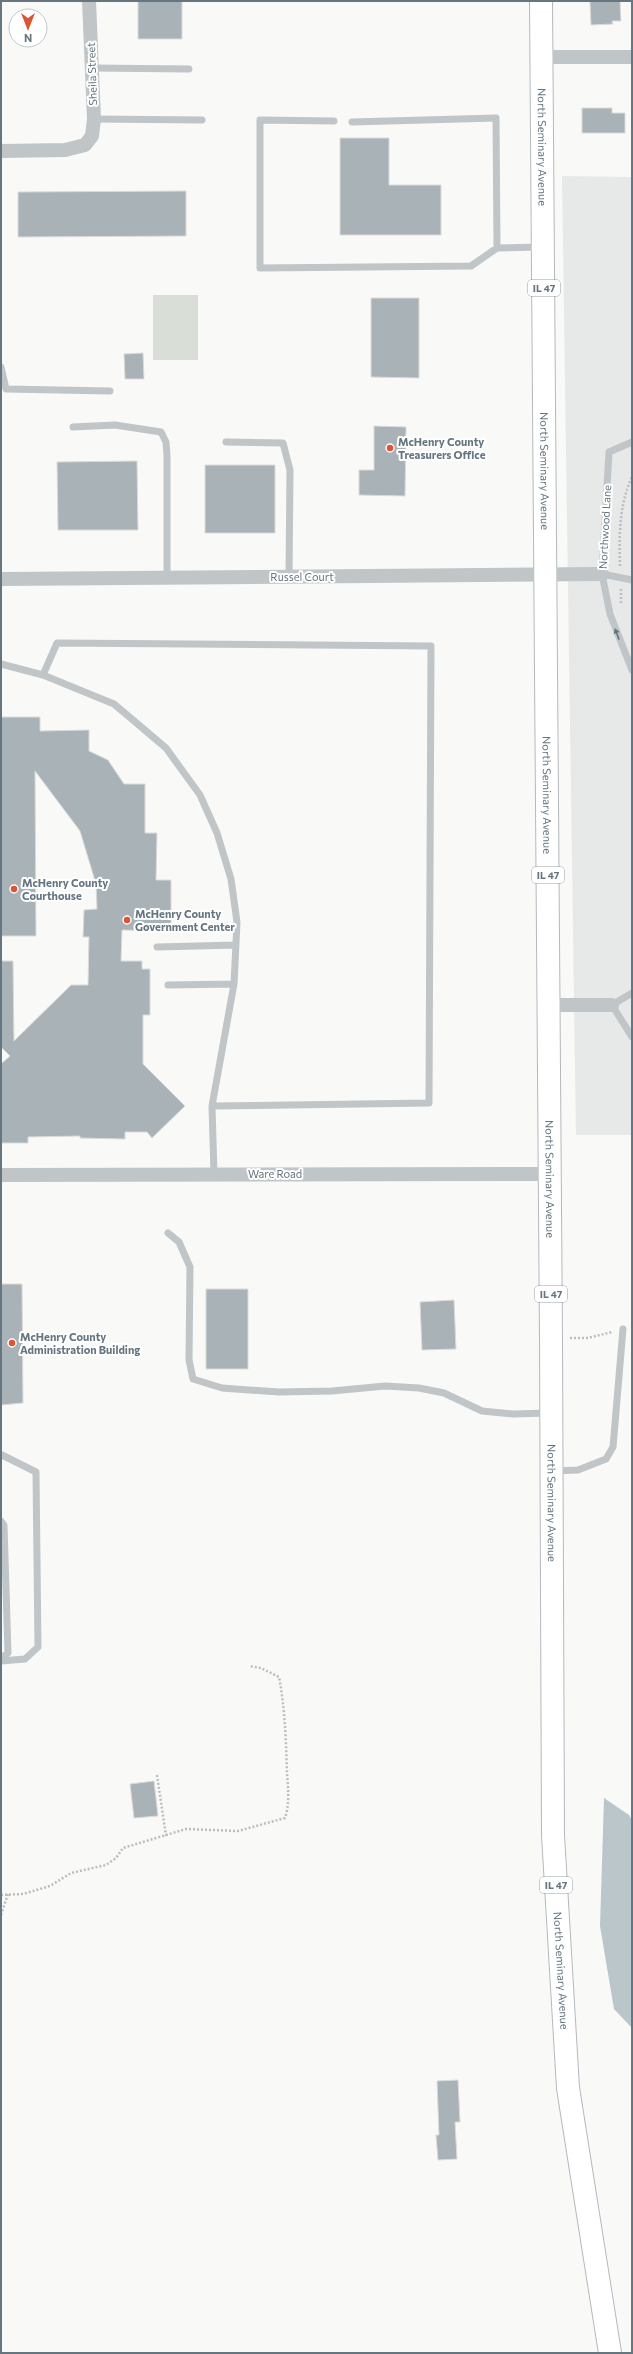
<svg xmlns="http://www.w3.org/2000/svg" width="633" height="2354" viewBox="0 0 633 2354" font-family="Commissioner,sans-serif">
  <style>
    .built { fill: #e7e8e8 }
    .green { fill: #d9ded6 }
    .water { fill: #bac6ca }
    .building { fill: #a9b2b7; stroke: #dbdbd9 }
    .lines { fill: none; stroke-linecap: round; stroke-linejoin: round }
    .primary-casing { stroke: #b4b9bd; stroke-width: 24 }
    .path { stroke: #bbbec0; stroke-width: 2.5; stroke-dasharray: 2 2; stroke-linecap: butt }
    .service { stroke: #c0c5c8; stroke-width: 7 }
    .minor { stroke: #c0c5c8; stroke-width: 14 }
    .primary { stroke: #fff; stroke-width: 22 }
    .oneway { fill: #657680 }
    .poi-dot { fill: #dc5534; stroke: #fff; stroke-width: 1.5 }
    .labels { text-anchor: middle; stroke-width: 4; stroke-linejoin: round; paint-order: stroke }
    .shield { fill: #fff; stroke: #939fa6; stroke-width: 1 }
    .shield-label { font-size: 10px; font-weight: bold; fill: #657680 }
    .street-label { font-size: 11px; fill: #657680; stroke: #fff }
    .poi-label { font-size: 11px; font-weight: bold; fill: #657680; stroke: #fff; text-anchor: start }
  </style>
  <rect width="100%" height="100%" fill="#f9f9f7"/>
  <path class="built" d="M 562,176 L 632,177 L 632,1135 L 576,1135 Z"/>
  <path class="green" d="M 153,295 L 198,295 L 198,360 L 153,360 Z"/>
  <path class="water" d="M 604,1798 L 629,1815 L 632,1820 L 632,2028 L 614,2009 L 600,1926 Z"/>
  <path class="building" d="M 138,1 L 182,1 L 182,39 L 138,39 Z
    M 590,1 L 620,1 L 621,21 L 612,21 L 613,24 L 591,25 Z
    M 582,108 L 612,108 L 612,113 L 625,113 L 625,133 L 582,133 Z
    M 340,138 L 389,138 L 389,185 L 441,185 L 441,235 L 340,235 Z
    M 186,191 L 186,236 L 18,237 L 18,192 Z
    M 371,298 L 419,298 L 419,378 L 371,377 Z
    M 143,353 L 144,379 L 125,379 L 124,354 Z
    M 374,426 L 406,427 L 405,496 L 359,495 L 359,470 L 374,470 Z
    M 137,461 L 138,530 L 58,530 L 57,462 Z
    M 205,465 L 275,465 L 275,533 L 205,533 Z
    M 1,717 L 40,717 L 40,731 L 89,730 L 89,751 L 108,760 L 124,784 L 145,784 L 145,833 L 157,833 L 156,880 L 171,880 L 171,931 L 122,930 L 121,961 L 142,961 L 142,969 L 150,969 L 150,1015 L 143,1015 L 143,1064 L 185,1106 L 152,1138 L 147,1132 L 125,1132 L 125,1139 L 80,1138 L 80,1136 L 28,1137 L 28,1143 L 1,1143 L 1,1064 L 10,1056 L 1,1047 L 1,961 L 13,961 L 14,1041 L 71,985 L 88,985 L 89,937 L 83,937 L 84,910 L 97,909 L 96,884 L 80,831 L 35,771 L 36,936 L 1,936 Z
    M 1,1284 L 22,1284 L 23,1403 L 1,1405 Z
    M 206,1289 L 248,1289 L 248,1369 L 206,1369 Z
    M 454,1300 L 456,1349 L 422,1350 L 420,1302 Z
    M 154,1781 L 158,1816 L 134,1818 L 130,1784 Z
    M 458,2080 L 460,2122 L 455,2122 L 457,2159 L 438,2160 L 436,2135 L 439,2135 L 437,2081 Z"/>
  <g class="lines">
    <g class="primary-casing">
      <g id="primary">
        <path id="s1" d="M 541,1 L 551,1339 L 553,1835 L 568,2088 L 610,2353"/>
      </g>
    </g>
    <path class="path" d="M 620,566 C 619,536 619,505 632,477
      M 621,589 L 621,604
      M 570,1338 L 588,1338 L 612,1332
      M 157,1775 L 166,1836
      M 1,1895 L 23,1894 L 50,1886 L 71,1873 L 106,1865 L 116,1858 L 123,1848 L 186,1829 L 238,1831 L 285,1818 C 290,1803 288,1788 287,1773 C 286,1741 285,1708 279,1677 L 261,1668 L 249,1666
      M 1,1915 L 8,1894"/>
    <path class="service" d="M 91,68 L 189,69
      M 94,119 L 202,120
      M 334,121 L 260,120 L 260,268 L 471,266 L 497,248 L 541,247
      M 352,122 L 496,118 L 497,248
      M 1,367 L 6,389 L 110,391
      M 73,427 L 115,425 L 161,432 L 166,442 L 167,456 L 167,578
      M 226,442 L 283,443 L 290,470 L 289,577
      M 632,442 L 609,452 L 602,574 L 610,614 L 632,670
      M 602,574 L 632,580
      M 1,664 L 43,675 L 114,704 L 166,748 L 200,795 L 217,833 L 231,879 L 237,922 L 234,984 L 212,1106 L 214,1174
      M 43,675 L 57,643 L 431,646 L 429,1103 L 212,1106
      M 157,947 L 236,945
      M 168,985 L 234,984
      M 632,993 L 612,1005 L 632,1037
      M 168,1233 L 179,1242 L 190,1267 L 189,1360 L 193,1379 L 222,1388 L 279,1392 L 332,1391 L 385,1386 L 419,1388 L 444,1393 L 482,1411 L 513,1414 L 549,1413
      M 554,1471 L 578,1470 L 606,1459 L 613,1447 L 623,1329
      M 1,1521 L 4,1525 L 8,1653 L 1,1658
      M 1,1661 L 25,1659 L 38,1647 L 36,1472 L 2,1455"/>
    <path class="minor" d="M 542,57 L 632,57
      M 1,151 L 65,150 L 85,145 L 92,136 L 94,119 L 89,1
      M 1,579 L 602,574
      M 549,1005 L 612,1005
      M 1,1175 L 550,1174"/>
    <use href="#primary" class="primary"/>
  </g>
  <defs><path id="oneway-solid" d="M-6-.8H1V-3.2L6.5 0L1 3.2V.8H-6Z"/></defs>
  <use class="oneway" href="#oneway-solid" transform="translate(617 634) rotate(-110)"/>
  <g class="poi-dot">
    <circle cx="390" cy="448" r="4"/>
    <circle cx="14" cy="889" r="4"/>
    <circle cx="127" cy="920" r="4"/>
    <circle cx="12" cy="1343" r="4"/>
  </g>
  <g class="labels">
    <g class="shield">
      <rect x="528" y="280" width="32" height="16" rx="3"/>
      <rect x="532" y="867" width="32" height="16" rx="3"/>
      <rect x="535" y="1286" width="32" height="16" rx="3"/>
      <rect x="540" y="1877" width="32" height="16" rx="3"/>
    </g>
    <g class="shield-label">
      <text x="544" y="292">IL 47</text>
      <text x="548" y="879">IL 47</text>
      <text x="551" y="1298">IL 47</text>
      <text x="556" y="1889">IL 47</text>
    </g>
    <g class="street-label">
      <text transform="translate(92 74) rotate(-92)" y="4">Sheila Street</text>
      <text dy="4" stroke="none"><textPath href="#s1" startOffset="146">North Seminary Avenue</textPath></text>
      <text dy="4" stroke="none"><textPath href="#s1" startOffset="470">North Seminary Avenue</textPath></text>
      <text transform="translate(605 527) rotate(-87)" y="4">Northwood Lane</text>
      <text x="302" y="581">Russel Court</text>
      <text dy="4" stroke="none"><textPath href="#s1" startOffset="794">North Seminary Avenue</textPath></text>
      <text x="275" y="1178">Ware Road</text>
      <text dy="4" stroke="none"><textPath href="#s1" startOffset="1178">North Seminary Avenue</textPath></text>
      <text dy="4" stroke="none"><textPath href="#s1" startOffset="1502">North Seminary Avenue</textPath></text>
      <text dy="4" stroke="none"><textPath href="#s1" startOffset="1970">North Seminary Avenue</textPath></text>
    </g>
    <g class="poi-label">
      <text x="398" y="446">McHenry County<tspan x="398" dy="13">Treasurers Office</tspan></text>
      <text x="22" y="887">McHenry County<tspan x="22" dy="13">Courthouse</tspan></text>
      <text x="135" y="918">McHenry County<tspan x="135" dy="13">Government Center</tspan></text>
      <text x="20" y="1341">McHenry County<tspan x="20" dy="13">Administration Building</tspan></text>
    </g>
  </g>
  <rect width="633" height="2354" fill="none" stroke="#657680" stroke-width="4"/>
  <g transform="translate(28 28) rotate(180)"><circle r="19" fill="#ffffff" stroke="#c1c8cc"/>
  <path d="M0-3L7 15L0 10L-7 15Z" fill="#dc5534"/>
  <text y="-6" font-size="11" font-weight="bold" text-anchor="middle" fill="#657680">N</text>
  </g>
</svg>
